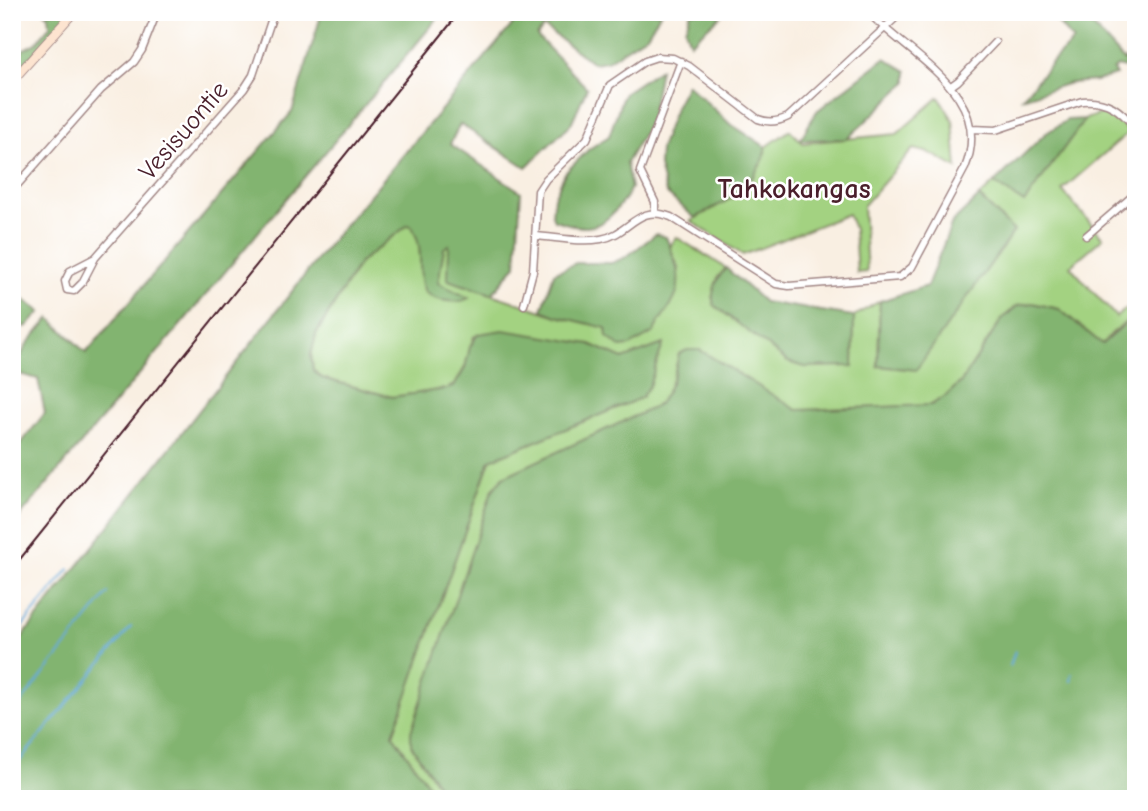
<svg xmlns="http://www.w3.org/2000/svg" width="1148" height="811" viewBox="0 0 1148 811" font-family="'Comic Neue',sans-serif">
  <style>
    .green { fill: #a3d281; stroke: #767856; stroke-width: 2 }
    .forest { fill: #82b46f; stroke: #666a4d; stroke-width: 2 }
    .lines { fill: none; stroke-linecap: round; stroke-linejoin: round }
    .stream { stroke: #66aadb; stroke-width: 2 }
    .minor-casing { stroke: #a28786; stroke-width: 9 }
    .secondary-casing { stroke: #a28786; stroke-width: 10 }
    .minor { stroke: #fff; stroke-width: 6 }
    .secondary { stroke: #fde4d0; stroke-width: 8 }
    .rail { stroke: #4a1f2b; stroke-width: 2 }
    .labels { text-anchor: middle; stroke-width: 5; stroke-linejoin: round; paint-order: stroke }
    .street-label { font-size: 26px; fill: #4a1f2b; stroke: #fff }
    .neighbourhood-label { font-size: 28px; font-weight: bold; fill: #4a1f2b; stroke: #fff }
  </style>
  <rect width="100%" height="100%" fill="#fff"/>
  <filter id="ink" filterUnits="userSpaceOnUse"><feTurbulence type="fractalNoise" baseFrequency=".0143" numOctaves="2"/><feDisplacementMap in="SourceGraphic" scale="14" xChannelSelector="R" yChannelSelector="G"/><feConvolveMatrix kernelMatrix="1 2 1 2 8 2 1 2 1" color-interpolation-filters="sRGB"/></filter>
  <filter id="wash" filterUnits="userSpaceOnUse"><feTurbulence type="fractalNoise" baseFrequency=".00686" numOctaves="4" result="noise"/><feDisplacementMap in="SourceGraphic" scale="28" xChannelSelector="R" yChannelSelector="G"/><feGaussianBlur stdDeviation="1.57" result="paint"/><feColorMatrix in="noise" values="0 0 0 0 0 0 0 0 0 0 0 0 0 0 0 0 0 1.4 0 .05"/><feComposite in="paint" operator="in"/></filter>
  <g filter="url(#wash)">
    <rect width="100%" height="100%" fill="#f9efe2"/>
    <path class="green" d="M 939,97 L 953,120 L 957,168 L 930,153 L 913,149 L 863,206 L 867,272 L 857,273 L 854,229 L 848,214 L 743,255 L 691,221 L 744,191 L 763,160 L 766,147 L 790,130 L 803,143 L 897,134 Z
      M 1105,112 L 1114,116 L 1129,132 L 1062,190 L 1103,238 L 1070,266 L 1116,317 L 1136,301 L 1136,314 L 1112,333 L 1102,344 L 1059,309 L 1032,303 L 1017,306 L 1002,319 L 962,381 L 947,395 L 931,405 L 805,411 L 797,410 L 679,354 C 675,373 670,393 655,407 L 503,477 L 492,491 L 411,745 L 447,799 L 438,799 L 393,735 L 490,460 L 641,398 L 663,345 L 623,359 L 590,344 L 474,336 L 465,367 L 455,385 L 446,389 L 392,397 L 321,378 L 313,370 L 311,355 L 316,334 L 360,262 L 408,225 L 412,226 L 419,243 L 422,285 L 425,293 L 468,298 L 438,283 L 444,247 L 449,245 L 449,280 L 557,316 L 607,328 L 654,332 L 658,319 L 672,303 L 679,269 L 670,247 L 676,237 L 726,268 L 718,277 L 712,298 L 853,366 L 854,316 L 880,301 L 878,366 L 1014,231 L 979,197 L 994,183 L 1024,203 L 1085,119 Z"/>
    <path class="forest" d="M 45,12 L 71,12 L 12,79 L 12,55 L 36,43 L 50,26 L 49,16 Z
      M 322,12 L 443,12 L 12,526 L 12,455 L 45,413 L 38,379 L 12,372 L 27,344 L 50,318 L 86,353 L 292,112 Z
      M 523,12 L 661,12 L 647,35 L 607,61 L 593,63 L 544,27 L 537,36 L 587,88 L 571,124 L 526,167 L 460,124 L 450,144 L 521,192 L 516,265 L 492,294 L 448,280 L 449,245 L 444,248 L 438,283 L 469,298 C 462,302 457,302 448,301 C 409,298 425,268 418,242 C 417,236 414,231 412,226 L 408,225 L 360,262 L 316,334 L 311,355 L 313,370 L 322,378 L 392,397 L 446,389 L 455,385 L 465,368 L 470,347 L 478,334 L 503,330 L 590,344 L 623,359 L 663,344 L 649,386 L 641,398 L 490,460 L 393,735 L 438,799 L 12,799 L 12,650 L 333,239 Z
      M 691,12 L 725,12 L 690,43 L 685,29 Z
      M 1049,12 L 1080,12 L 1124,61 L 1136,50 L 1136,58 L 1124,68 L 1117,66 L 1113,70 L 1116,75 L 1096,81 L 1070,83 L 1022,98 L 1053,61 L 1073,41 Z
      M 885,58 L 907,71 L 907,82 L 847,139 L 800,140 L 817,111 Z
      M 660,69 L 650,122 L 626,163 L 631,188 C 622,204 607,226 587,227 C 577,228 564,222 554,220 L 552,215 L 554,197 L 565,173 L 589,149 L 609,136 L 624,93 Z
      M 687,84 L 729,123 L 766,147 L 763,160 L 744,191 L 695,218 L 666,193 L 659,166 L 660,149 L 676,105 Z
      M 1085,119 L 1024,203 L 994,183 L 1045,134 L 1067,120 Z
      M 979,197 L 1014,231 L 916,370 L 878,366 L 880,301 L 927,286 L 952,223 Z
      M 656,234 L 666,237 C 675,259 686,282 671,305 C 665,315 658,320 654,332 L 630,346 L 620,347 L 607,337 L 606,328 L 557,316 L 542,310 L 554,273 L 576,263 L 612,263 L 626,257 Z
      M 726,268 L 764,302 L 854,316 L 853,366 L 805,367 L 788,362 L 714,305 C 710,292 717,278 726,268 Z
      M 12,291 L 41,312 L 26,327 L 20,326 L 12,339 Z
      M 1032,303 L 1059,309 L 1102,344 L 1136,314 L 1136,799 L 447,799 L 411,745 L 411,732 L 492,491 L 503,477 L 655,407 C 670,393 675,373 679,354 L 687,350 L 700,350 L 797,410 L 931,405 L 947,395 L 962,381 L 1002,319 L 1017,306 Z"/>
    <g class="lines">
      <path class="stream" d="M 12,639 L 69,569
        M 1010,666 L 1015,651
        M 1071,681 L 1072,674
        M 12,714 L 108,593
        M 12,764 L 17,764 L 131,627"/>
    </g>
  </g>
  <g filter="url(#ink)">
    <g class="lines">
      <g class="minor-casing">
        <path id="minor" d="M 951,86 L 958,81 L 995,42
          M 972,129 L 996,130 L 1082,101 C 1108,99 1120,110 1136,128
          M 12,191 L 101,90 L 134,62 L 142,50 L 157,12
          M 655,212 L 655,202 L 640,171 L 681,61
          M 535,236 C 555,237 580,243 601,239 C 630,234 637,203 671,217 L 776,284 L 789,286 L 900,277 L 912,267 L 965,168 C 995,94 910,57 868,12
          M 1086,236 L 1136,193
          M 95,258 L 70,271 L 65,281 L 67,290 L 74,291 L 82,283 L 95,258 L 244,89 L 253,75 L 274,12
          M 524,305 L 533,271 L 538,191 L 546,179 L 587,139 L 610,85 L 645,61 L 657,57 L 673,58 L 689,66 L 758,119 C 768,123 778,122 788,117 L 902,12"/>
      </g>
      <g class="secondary-casing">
        <path id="secondary" d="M 12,81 L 74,12"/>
      </g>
      <use href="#minor" class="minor"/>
      <use href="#secondary" class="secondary"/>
      <path class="rail" d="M 12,569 L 460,12"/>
    </g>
  </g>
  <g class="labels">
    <g class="street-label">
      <text transform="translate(183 130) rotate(-49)" y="9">Vesisuontie</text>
    </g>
    <g class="neighbourhood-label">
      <text x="794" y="198">Tahkokangas</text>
    </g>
  </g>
  <rect width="1148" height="811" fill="none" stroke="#fff" stroke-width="42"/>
</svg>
